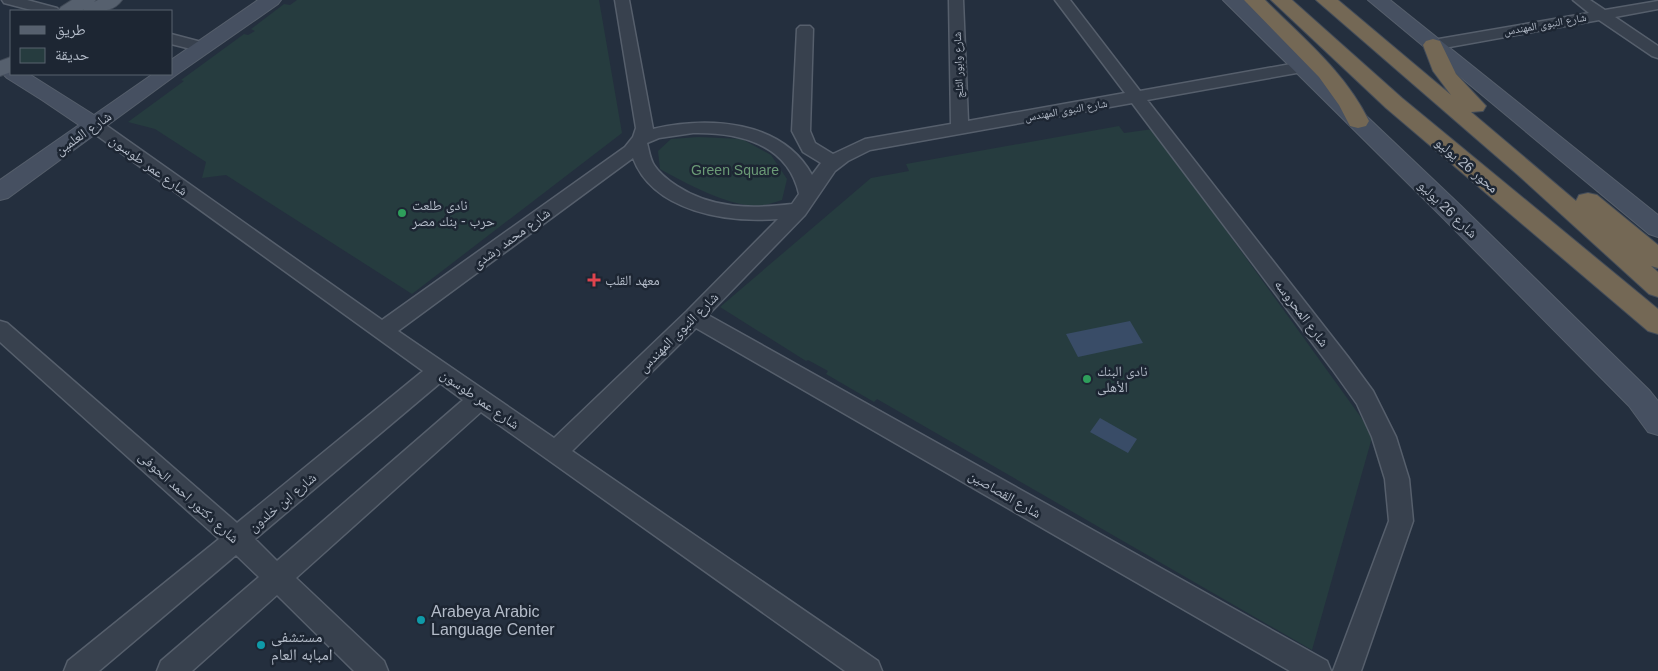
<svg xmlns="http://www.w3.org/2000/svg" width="1658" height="671" viewBox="0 0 1658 671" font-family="Arial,'Noto Naskh Arabic',sans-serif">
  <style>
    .green { fill: #263c3f }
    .water { fill: #394c67 }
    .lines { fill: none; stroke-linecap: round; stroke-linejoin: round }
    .street-casing { stroke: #565f6c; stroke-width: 3 }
    .secondary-casing { stroke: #565f6c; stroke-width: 2 }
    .primary-casing { stroke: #414a57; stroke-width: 2 }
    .highway-casing { stroke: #434c59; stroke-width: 2 }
    .street { fill: #38414e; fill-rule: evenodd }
    .secondary { fill: #465061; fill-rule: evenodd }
    .primary { fill: #56606e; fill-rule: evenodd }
    .highway { fill: #746855; fill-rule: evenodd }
    .leisure-dot { fill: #2e9e5b; stroke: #1d2633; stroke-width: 2 }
    .health-dot { fill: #e0444e; stroke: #1d2633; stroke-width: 2 }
    .culture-dot { fill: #0f9aa8; stroke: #1d2633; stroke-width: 2 }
    .labels { text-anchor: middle; stroke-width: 5; stroke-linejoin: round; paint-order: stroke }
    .far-street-label { font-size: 11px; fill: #b4bcc9; stroke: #1d2633 }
    .street-label { font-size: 14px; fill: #b4bcc9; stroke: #1d2633 }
    .park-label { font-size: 14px; fill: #6b9a76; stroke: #1d2633 }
    .poi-label { font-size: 14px; fill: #b4bcc9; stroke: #1d2633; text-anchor: start }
    .near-poi-label { font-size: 16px; fill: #b4bcc9; stroke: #1d2633; text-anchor: start }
  </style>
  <rect width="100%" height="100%" fill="#242f3e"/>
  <path class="green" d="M 297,0 L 599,0 L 622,133 L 412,294 L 226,175 L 202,178 L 206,162 L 155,129 L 128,122 L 184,81 L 181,80 L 244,34 L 248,35 L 255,31 L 251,29 L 284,4 L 290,5 Z
    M 1119,126 L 1124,133 L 1153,129 L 1373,434 L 1312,650 L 877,399 L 874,402 L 826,374 L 828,371 L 808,360 L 806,361 L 720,307 L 871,178 L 909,171 L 906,164 Z
    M 698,137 L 742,139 L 771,155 L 787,179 L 782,200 C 775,202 767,205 759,206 C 730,207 685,183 660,169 L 658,151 L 671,139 Z"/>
  <path class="water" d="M 1130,321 L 1143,343 L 1078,357 L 1066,334 Z
    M 1100,418 L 1137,439 L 1128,453 L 1090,432 Z"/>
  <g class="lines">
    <g class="street-casing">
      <path id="street" d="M 2,0 L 27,0 L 57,8 L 60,11 L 35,11 L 4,3 Z
        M 615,0 L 629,0 L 653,129 C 708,116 782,120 812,175 L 821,163 L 803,152 L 792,131 L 797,29 L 800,26 L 810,26 L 813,29 L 810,131 L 815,143 L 833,154 L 865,139 L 951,124 L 949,0 L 963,0 L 968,121 L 1125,93 L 1055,0 L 1070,0 L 1140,91 L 1302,62 L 1308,64 L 1310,67 L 1308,70 L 1302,72 L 1147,100 L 1348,357 L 1373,391 L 1396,437 L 1409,479 L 1413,521 L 1361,671 L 1333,671 L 1389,521 L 1385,479 L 1372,437 L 1357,404 L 1332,369 L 1132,103 L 870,150 L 848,161 L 835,171 L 805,215 L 708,315 L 1327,661 L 1331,671 L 1290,671 L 696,328 L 572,451 L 878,661 L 882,671 L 845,671 L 481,412 L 296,578 L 384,661 L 388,671 L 354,671 L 277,595 L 192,671 L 157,671 L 161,661 L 259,577 L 236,555 L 99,671 L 64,671 L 68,661 L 219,539 L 0,342 L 0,321 L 7,323 L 237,523 L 423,371 L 88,129 L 85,125 L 88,121 L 94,120 L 100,121 L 382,320 L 625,147 L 633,137 L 636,128 ZM 693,133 C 739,132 788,144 799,194 L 792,204 C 752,209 712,209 677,186 C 668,180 660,174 654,165 C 650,159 649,150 647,143 L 659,138 ZM 633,158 C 653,212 728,223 778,219 L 687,311 L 554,438 L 398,331 ZM 440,383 L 463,400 L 277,561 L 255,539 Z
        M 1573,0 L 1590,0 L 1605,10 L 1658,1 L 1658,9 L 1615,17 L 1658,46 L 1658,58 L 1652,56 L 1599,20 L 1433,50 L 1427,48 L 1425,45 L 1427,42 L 1433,40 L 1589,13 Z
        M 171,34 L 209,44 L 211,47 L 209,50 L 203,52 L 171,44 Z"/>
    </g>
    <g class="secondary-casing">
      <path id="secondary" d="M 258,0 L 281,0 L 278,4 L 176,75 L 8,198 L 0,200 L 0,180 L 79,125 L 42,100 L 7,78 L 3,74 L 7,70 L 11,68 L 11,74 L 29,74 L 94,115 L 153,74 L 171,74 L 171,60 Z
        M 1223,0 L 1244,0 L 1460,205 L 1649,390 L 1658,401 L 1658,435 L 1648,432 L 1629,406 L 1442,217 Z
        M 1368,0 L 1390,0 L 1658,215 L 1658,237 L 1649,234 Z"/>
    </g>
    <g class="primary-casing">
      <path id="primary" d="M 72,0 L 96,0 L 94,2 L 98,0 L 122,0 C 113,13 98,11 83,11 L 84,9 L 81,11 L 58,11 L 61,7 Z
        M 11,57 L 11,72 L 0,76 L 0,61 Z"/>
    </g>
    <g class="highway-casing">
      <path id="highway" d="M 1244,0 L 1265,0 C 1303,38 1345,72 1369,121 L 1366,126 L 1358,128 L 1350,126 L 1339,105 L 1319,77 Z
        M 1271,0 L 1292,0 L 1402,98 L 1658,309 L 1658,334 L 1648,331 L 1386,108 Z
        M 1316,0 L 1338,0 L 1451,95 L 1433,71 L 1423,45 L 1426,41 L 1433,39 L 1440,41 L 1456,74 L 1486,106 L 1483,111 L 1471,112 L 1576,201 L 1579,195 L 1588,193 L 1597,195 L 1658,245 L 1658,268 L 1651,266 L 1658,272 L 1658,297 L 1649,294 L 1518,175 Z"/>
    </g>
    <use href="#street" class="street"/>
    <use href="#secondary" class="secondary"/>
    <use href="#primary" class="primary"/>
    <use href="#highway" class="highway"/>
  </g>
  <g class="leisure-dot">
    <circle cx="402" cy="213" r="5"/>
    <circle cx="1087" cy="379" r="5"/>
  </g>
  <path class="health-dot" d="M591.5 272.5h5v5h5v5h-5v5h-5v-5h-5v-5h5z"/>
  <g class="culture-dot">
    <circle cx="421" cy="620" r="5"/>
    <circle cx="261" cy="645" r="5"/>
  </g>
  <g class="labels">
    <g class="far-street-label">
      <text transform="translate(1545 24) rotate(-10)" y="4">شارع النبوى المهندس</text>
      <text transform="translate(958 65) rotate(-92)" y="4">شارع وابور الثلج</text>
      <text transform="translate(1066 110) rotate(-10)" y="4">شارع النبوى المهندس</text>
    </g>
    <g class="street-label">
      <text transform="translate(83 133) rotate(-35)" y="5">شارع العلمين</text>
      <text transform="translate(149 165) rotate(36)" y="5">شارع عمر طوسون</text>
      <text transform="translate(1467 165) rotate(40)" y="5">محور 26 يوليو</text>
      <text transform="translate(1448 209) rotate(44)" y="5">شارع 26 يوليو</text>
      <text transform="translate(511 238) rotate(-36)" y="5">شارع محمد رشدى</text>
      <text transform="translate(1302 313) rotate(53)" y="5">شارع المحروسه</text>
      <text transform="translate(678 332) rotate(-45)" y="5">شارع النبوى المهندس</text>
      <text transform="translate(480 399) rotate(35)" y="5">شارع عمر طوسون</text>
      <text transform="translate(1005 494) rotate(30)" y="5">شارع القصاصين</text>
      <text transform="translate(189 497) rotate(42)" y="5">شارع دكتور احمد الحوفى</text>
      <text transform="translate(282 502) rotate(-40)" y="5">شارع ابن خلدون</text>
    </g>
    <g class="park-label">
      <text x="735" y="175">Green Square</text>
    </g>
    <g class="poi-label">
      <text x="412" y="210">نادى طلعت<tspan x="412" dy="16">حرب - بنك مصر</tspan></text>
      <text x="605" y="285">معهد القلب</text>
      <text x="1097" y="376">نادى البنك<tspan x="1097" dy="16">الأهلى</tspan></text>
    </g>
    <g class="near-poi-label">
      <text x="431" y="617">Arabeya Arabic<tspan x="431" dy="18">Language Center</tspan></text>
      <text x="271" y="642">مستشفى<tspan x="271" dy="18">امبابه العام</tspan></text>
    </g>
  </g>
  <rect x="10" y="10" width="162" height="65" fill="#1d2633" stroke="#59626f"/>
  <rect x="20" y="26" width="25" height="8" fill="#56606e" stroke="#59626f"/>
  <text x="55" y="35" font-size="15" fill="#b4bcc9">طريق</text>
  <rect x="20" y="48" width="25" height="15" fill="#263c3f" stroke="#59626f"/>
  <text x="55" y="60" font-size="15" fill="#b4bcc9">حديقة</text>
</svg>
